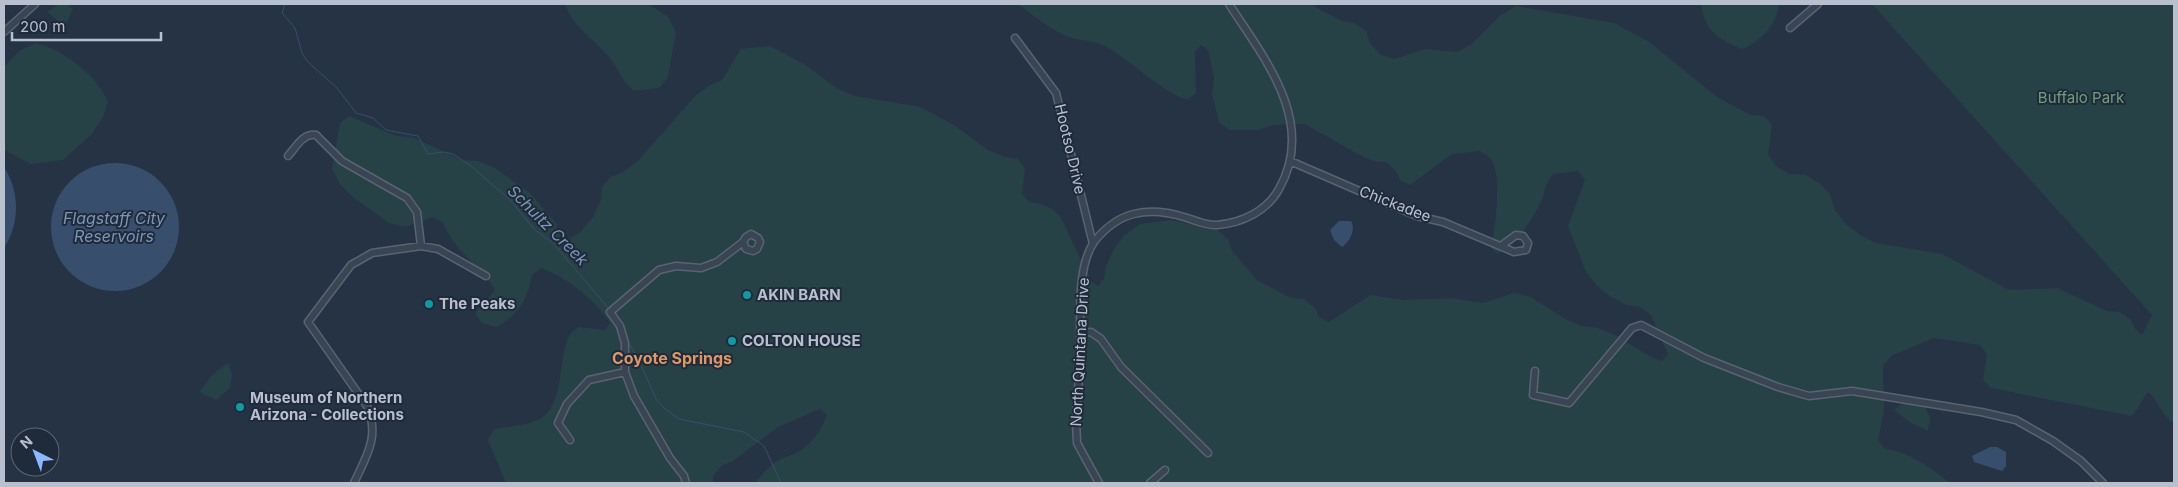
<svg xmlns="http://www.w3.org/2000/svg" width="2178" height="487" viewBox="0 0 2178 487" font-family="Inter,sans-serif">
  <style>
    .green { fill: #274246 }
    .water { fill: #384e6d }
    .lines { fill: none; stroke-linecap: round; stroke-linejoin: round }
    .stream { stroke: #384e6d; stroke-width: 1 }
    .minor-casing { stroke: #596372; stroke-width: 9 }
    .minor { stroke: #3a4554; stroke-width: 6 }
    .culture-dot { fill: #0f9aa8; stroke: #1f2a3a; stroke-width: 2 }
    .labels { text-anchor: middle; stroke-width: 4; stroke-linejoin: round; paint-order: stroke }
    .park-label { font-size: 15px; fill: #6da079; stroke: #1f2a3a }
    .street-label { font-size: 15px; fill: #b8c0ce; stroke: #1f2a3a }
    .poi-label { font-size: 15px; font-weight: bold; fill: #b8c0ce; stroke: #1f2a3a; text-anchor: start }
    .water-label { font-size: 16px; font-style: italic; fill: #7d96b7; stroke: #1f2a3a }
    .neighbourhood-label { font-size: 16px; font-weight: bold; fill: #dd9863; stroke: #1f2a3a }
  </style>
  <rect width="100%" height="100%" fill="#253345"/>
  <path class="green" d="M 59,4 L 66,4 L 73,9 L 65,26 L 47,12 Z
    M 565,4 L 649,4 L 668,17 L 676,32 L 668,77 L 659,88 L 634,91 C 622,82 619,69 609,57 C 594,39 573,27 565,4 Z
    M 1017,4 L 1310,4 L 1342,21 L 1355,23 L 1366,31 L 1370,43 L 1381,55 L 1394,59 L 1425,49 L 1457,52 L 1472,44 L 1501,15 L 1516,6 L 1614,23 L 1648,41 L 1717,97 L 1735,107 L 1751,115 L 1764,116 L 1772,125 L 1768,154 L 1776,166 L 1789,174 L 1806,175 L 1819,183 L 1830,194 L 1835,210 L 1846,224 L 1860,235 L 1876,243 L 1942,254 L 2009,290 L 2057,288 L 2107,311 L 2120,312 L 2131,320 L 2135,329 L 2142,335 L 2152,315 L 1872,4 L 2174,4 L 2174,423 C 2161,415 2159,401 2148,392 C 2141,400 2140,408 2131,416 L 1991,388 L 1983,380 L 1987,354 L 1980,345 L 1934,338 L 1891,356 L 1883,366 L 1884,411 L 1878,440 L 1885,449 C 1910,452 1931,468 1950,483 L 755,483 C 763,474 770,464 781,459 C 785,456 791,456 796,453 C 811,446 821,430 827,415 L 820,409 L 778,427 L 733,461 L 721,466 L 713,476 L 713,483 L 506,483 L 488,440 L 494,429 C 507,427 522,426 535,421 C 566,411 557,357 570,334 C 571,332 576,329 579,327 L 605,330 L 610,323 C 594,299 568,278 541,268 L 532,275 C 528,300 517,316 496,327 L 482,323 L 475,314 C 481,303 489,300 495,289 C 479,265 453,250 443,222 L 433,217 L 405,227 L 389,223 L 354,198 L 340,184 L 332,169 L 340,123 L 349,116 L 396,136 L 412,137 L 462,160 L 478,161 L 495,168 L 530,193 L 555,222 L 559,234 L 570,239 L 581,231 L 593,217 L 601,200 L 602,187 L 611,177 L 623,172 L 638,161 L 695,96 L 710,85 L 722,80 L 741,49 L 770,46 L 804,64 L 838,89 L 855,96 L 920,107 L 954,125 L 988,150 L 1005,157 L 1018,159 L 1025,168 L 1022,194 L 1029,202 C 1059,206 1061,217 1072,241 C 1078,254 1085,268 1091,281 L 1098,286 L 1104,279 L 1106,266 L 1114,249 L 1125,235 L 1140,224 L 1171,220 L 1217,230 L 1228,239 L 1232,251 L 1257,280 L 1291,298 L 1304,299 L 1315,308 L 1319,317 L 1329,322 L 1371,295 L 1403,300 L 1451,298 L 1483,303 L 1514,293 L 1531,297 L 1565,319 L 1582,326 L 1598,328 L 1615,335 L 1649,356 L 1662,361 L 1668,354 L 1651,315 L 1640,307 L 1627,305 L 1611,297 L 1597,286 L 1586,272 L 1568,226 L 1585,180 L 1578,171 L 1553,174 C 1545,184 1546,188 1542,199 C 1532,222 1518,240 1498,254 L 1491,248 C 1495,229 1503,174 1490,158 C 1488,156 1483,153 1480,151 L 1452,154 L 1410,185 L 1400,180 L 1396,171 L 1386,162 L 1373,161 L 1356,153 L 1305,124 L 1273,125 L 1258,130 L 1229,130 L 1219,122 L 1212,94 L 1214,78 L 1208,50 L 1201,45 L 1195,52 L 1196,93 L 1188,100 C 1156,89 1134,62 1105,46 C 1092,40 1084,41 1072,38 C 1052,32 1034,15 1017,4 Z
    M 1701,4 L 1779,4 C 1777,25 1762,39 1744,49 C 1720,42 1704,30 1701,4 Z
    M 35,43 C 65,51 93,72 108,101 L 103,117 L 92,134 L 63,160 L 31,164 L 4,150 L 4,67 L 19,51 Z
    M 228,363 L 232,375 L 230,388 L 216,400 L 199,392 L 213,374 Z
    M 1909,398 L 1925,406 L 1930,418 L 1928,431 L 1911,423 L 1894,410 Z"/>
  <path class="water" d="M51 227a64 64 0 1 1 128 0a64 64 0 1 1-128 0Z
    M 4,167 C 20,192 20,223 4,248 Z
    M 1339,221 L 1351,221 C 1356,229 1350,242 1342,247 L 1334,240 L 1330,230 Z
    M 1990,447 L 1997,447 L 2006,452 L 2006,466 L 2002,471 L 1974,462 L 1972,456 Z"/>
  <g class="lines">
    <path class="stream" d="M 285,4 L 282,13 L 295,28 L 302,53 L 307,61 L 337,88 L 356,113 L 373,118 L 386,130 L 418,136 L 428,154 L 444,152 L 453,154 L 471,166 L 510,200 L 535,230 L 553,243 L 609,309
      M 627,340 L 641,365 L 656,399 L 664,408 L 679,419 L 744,432 L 764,446 L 781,483"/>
    <g class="minor-casing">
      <path id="minor" d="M 1790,28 L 1818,4
        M 4,32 L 35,4
        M 1015,38 L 1056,93 L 1093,244
        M 288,156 C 296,147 303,133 316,135 L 342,161 L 407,198 L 417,212 L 421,246
        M 1290,161 L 1417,216 L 1443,222 L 1514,252 L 1526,250 L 1528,243 L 1523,236 L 1516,235 L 1501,246
        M 1081,333 L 1091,332 L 1101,339 L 1121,367 L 1208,453
        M 1535,371 L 1533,395 L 1569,403 L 1632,328 L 1641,325 L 1704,358 L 1778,387 L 1809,396 L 1852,391 L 1981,412 L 2016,420 L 2053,441 L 2081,461 L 2103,483
        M 570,440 L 558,423 L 567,404 L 589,380 L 625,372
        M 354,483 C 367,455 380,436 367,406 L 308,322 L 351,265 L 372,253 L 421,246 L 438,249 L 486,276
        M 686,483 L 684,476 L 670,458 L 634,396 L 625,372 L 625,343 L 620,326 L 610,312 L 659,270 L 676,266 L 701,268 L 717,262 L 743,242 L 746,249 L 753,251 L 757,249 L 760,242 L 758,238 L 751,234 L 746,237 L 743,242
        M 1099,483 L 1077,443 L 1076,421 C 1077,397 1080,374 1080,350 C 1081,320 1076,268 1094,242 C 1118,211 1148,206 1184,217 C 1194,220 1207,226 1217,225 C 1242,223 1267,211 1279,189 C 1317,122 1264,58 1229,4
        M 1150,483 L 1165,470"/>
    </g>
    <use href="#minor" class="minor"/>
  </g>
  <g class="culture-dot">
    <circle cx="747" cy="295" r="5"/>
    <circle cx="429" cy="304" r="5"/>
    <circle cx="732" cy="341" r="5"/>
    <circle cx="240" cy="407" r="5"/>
  </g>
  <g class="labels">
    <g class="park-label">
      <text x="2081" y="103">Buffalo Park</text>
    </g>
    <g class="street-label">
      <text transform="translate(1070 149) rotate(77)" y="5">Hootso Drive</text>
      <text transform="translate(1395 204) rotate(21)" y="5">Chickadee</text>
      <text transform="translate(1080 352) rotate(-87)" y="5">North Quintana Drive</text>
    </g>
    <g class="poi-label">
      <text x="757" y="300">AKIN BARN</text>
      <text x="439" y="309">The Peaks</text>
      <text x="742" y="346">COLTON HOUSE</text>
      <text x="250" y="403">Museum of Northern<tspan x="250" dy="17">Arizona - Collections</tspan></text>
    </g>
    <g class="water-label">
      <text x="114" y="224">Flagstaff City<tspan x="114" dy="18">Reservoirs</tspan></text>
      <text transform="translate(548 225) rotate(45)" y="6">Schultz Creek</text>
    </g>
    <g class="neighbourhood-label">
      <text x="672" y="364">Coyote Springs</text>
    </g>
  </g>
  <rect width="2178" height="487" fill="none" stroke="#b8c0ce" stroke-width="10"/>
  <g transform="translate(35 452) rotate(318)"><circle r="24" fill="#1f2a3a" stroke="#5c6675"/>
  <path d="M0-4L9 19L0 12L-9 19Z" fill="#8cb8ff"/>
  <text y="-8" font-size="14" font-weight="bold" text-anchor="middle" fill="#b8c0ce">N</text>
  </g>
  <path d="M12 32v8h149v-8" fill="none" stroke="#b8c0ce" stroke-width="2.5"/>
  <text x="20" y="32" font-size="15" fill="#b8c0ce" stroke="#1f2a3a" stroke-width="4" paint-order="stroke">200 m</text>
</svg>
